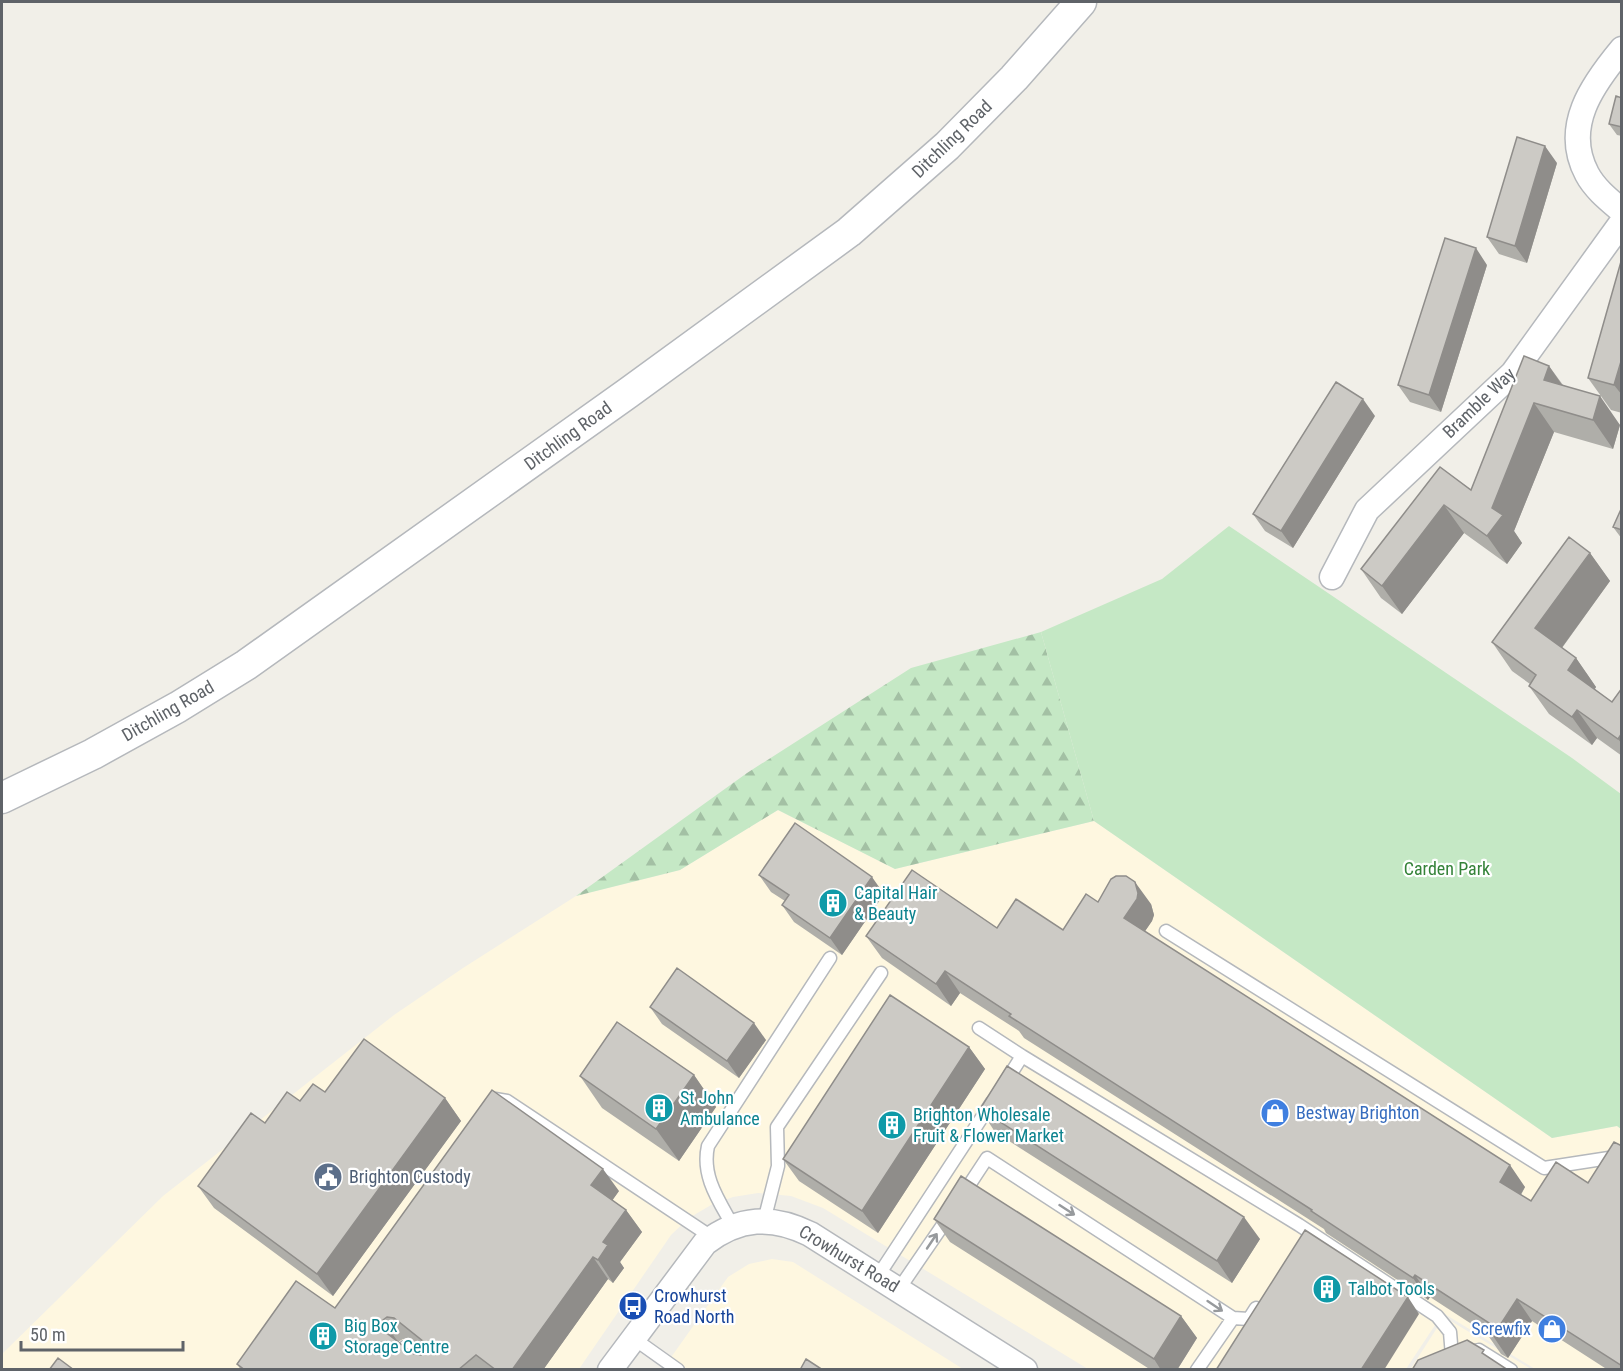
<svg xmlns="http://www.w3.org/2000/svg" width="1623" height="1371" viewBox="0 0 1623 1371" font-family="'Roboto Condensed',sans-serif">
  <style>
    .commercial { fill: #fef7e0 }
    .forest { fill: url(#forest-firs) }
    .park { fill: #c5e8c5 }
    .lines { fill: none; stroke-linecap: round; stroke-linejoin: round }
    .service-casing { stroke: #b5b8bc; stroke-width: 15 }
    .minor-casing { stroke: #b5b8bc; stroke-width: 27 }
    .tertiary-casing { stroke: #b5b8bc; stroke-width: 33 }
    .service { stroke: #fff; stroke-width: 12 }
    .minor { stroke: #fff; stroke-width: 24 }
    .tertiary { stroke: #fff; stroke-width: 30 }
    .wall { fill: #afaea9; fill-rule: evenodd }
    .shaded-wall { fill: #8f8d8a }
    .building { fill: #cccac5; stroke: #8f8d8a; stroke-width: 1.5; fill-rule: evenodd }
    .oneway { stroke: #979a9d }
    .labels { text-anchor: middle; stroke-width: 4.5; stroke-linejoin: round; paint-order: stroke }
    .street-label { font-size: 18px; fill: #5f6368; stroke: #fff }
    .park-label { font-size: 18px; fill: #348238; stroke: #fff }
    .culture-label { font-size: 18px; fill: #0d838f; stroke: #fff; text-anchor: start }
    .shop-label { font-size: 18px; fill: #366cbe; stroke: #fff; text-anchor: start }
    .service-label { font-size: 18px; fill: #4e5e75; stroke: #fff; text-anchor: start }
    .transit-label { font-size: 18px; fill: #164399; stroke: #fff; text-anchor: start }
  </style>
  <defs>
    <pattern id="forest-firs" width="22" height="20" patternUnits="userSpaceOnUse" patternTransform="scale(1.5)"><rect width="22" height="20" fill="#c5e8c5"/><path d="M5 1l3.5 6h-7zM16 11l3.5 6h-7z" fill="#a3c0a4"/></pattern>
  </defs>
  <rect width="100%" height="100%" fill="#f1efe8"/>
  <path class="commercial" d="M 778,810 L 895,869 L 1094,821 L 1552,1138 L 1617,1126 L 1621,1129 L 1621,1369 L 1535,1369 L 1443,1313 L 1406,1369 L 1088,1369 L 823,1208 L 791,1196 L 758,1193 L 733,1197 L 711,1205 L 689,1218 L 671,1235 L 579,1369 L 2,1370 L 2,1354 L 163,1196 L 394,1015 L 463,968 L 576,896 L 680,870 Z
    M 772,1259 L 793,1262 L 963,1369 L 662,1370 L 728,1277 L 749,1264 Z
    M 1444,1317 L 1531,1369 L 1410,1370 Z"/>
  <path class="forest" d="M 1041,632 L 1094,821 L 895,869 L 778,810 L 680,870 L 576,896 L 747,773 L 911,668 Z"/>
  <path class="park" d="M 1229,526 L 1572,758 L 1621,794 L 1621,1129 L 1617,1126 L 1552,1138 L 1094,821 L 1041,632 L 1162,579 Z"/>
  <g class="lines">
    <g class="service-casing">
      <path id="service" d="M 1166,931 L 1544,1168 L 1622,1156
        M 979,1028 L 1022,1056
        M 1005,1083 L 1022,1056 L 1299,1225 L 1437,1316 L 1450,1332 L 1452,1356
        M 495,1099 L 507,1101 L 713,1238
        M 962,1196 L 987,1158 L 1233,1318
        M 764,1221 L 778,1166 L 777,1127 L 881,973
        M 734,1228 C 720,1202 701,1177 708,1146 L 830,958
        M 878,1276 L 992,1102
        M 899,1289 L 949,1216
        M 633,1338 L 678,1370
        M 405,1347 L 434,1370
        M 1474,1351 L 1479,1350 L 1511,1370
        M 1197,1370 L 1233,1318 L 1249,1319 L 1256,1308"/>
    </g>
    <g class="minor-casing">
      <path id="minor" d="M 1622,49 C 1592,85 1562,127 1587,174 C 1595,189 1609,200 1622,211
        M 1332,577 L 1367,510 L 1513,373 L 1622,222
        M 610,1370 L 705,1243 C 739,1217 772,1215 810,1234 L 1025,1370"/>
    </g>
    <g class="tertiary-casing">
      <path id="tertiary" d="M 2,798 L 93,754 L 178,707 L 246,665 L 628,393 L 849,232 L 947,146 L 1014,78 L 1081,2"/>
    </g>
    <use href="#service" class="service"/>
    <use href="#minor" class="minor"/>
    <use href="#tertiary" class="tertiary"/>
  </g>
  <path class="wall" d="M 1622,98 L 1622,136 L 1617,135 L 1609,124 Z
    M 1557,163 L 1527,263 L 1499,254 L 1487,237 Z
    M 1622,258 L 1622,413 L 1611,410 L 1588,378 Z
    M 1487,265 L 1441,412 L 1410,402 L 1398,385 Z
    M 1549,366 L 1563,385 L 1620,425 L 1613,449 L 1554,432 L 1514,531 L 1522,543 L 1507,564 L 1464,533 L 1402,614 L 1381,598 L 1361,569 L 1440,467 L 1471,490 Z
    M 1375,416 L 1293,548 L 1265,531 L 1253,514 Z
    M 1622,507 L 1622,539 L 1613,527 Z
    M 1590,553 L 1610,581 L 1562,648 L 1576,658 L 1596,687 L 1595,689 L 1612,702 L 1622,688 L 1622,756 L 1597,738 L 1592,745 L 1549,714 L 1529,686 L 1530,684 L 1512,671 L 1492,642 Z
    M 759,875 L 884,894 L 842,955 L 794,922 L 782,905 L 785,901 L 771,892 Z
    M 1098,902 L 1151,904 L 1154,915 L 1152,921 L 1145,931 L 1525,1187 L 1521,1195 L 1531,1201 L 1588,1183 L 1622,1146 L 1622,1370 L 1608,1370 L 1532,1321 L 1508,1358 L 1501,1354 L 1487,1334 L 1430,1297 L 1428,1300 L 1326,1233 L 1324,1229 L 1024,1038 L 1019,1031 L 960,993 L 951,1006 L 882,958 L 866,936 L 997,928 L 1063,930 Z
    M 650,1007 L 766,1040 L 739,1078 L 662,1024 Z
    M 969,1047 L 985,1069 L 878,1233 L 799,1181 L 783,1159 Z
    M 694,1075 L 716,1107 L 679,1161 L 602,1108 L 580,1076 Z
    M 325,1092 L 445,1098 L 461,1121 L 333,1296 L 214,1208 L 198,1186 L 265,1123 L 300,1101 Z
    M 980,1109 L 1260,1239 L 1232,1283 L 995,1132 Z
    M 619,1191 L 612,1200 L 626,1210 L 642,1232 L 620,1262 L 624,1268 L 613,1283 L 608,1279 L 543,1370 L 241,1370 L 237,1364 L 335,1308 ZM 403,1339 L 410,1340 L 425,1352 L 421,1355 L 414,1354 L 398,1342 Z
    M 934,1219 L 1181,1316 L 1197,1338 L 1177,1370 L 1151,1370 L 950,1242 Z"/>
  <path class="shaded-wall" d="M 1545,146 L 1557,163 L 1527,263 L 1515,246 Z
    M 1476,248 L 1487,265 L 1441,412 L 1429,395 Z
    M 1622,358 L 1622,395 L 1614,385 Z
    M 1549,366 L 1569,395 L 1544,380 Z
    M 1600,396 L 1620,425 L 1613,449 L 1593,420 Z
    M 1363,399 L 1375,416 L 1293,548 L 1281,531 Z
    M 1534,403 L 1554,432 L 1514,531 L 1522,543 L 1507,564 L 1487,536 L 1492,508 Z
    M 1444,505 L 1464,533 L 1402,614 L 1382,586 Z
    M 1590,553 L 1610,581 L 1555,657 L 1535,628 Z
    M 1576,658 L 1596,687 L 1588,699 L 1568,670 Z
    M 1577,710 L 1597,738 L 1592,745 L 1572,717 Z
    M 1622,733 L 1622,744 L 1618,739 Z
    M 872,877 L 884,894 L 842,955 L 830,938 Z
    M 1135,882 L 1151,904 L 1154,915 L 1152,921 L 1139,940 L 1124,918 Z
    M 945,971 L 960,993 L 951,1006 L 936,984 Z
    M 754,1023 L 766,1040 L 739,1078 L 727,1061 Z
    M 969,1047 L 985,1069 L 878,1233 L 862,1211 Z
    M 694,1075 L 716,1107 L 679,1161 L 656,1129 Z
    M 445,1098 L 461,1121 L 333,1296 L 317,1274 Z
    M 1510,1165 L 1525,1187 L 1515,1204 L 1500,1182 Z
    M 603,1169 L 619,1191 L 607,1208 L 591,1185 Z
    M 626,1210 L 642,1232 L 620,1262 L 624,1268 L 613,1283 L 598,1260 L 603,1242 Z
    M 1244,1217 L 1260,1239 L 1232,1283 L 1217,1261 Z
    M 593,1257 L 608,1279 L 543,1370 L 512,1370 Z
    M 1415,1275 L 1430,1297 L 1428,1300 L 1413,1278 Z
    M 1408,1297 L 1419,1314 L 1384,1370 L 1361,1370 Z
    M 1517,1299 L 1532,1321 L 1508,1358 L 1493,1336 Z
    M 1181,1316 L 1197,1338 L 1177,1370 L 1161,1370 L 1154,1359 Z
    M 383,1320 L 398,1342 L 384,1331 L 381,1324 Z"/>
  <path class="building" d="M 1616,96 L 1622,98 L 1622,127 L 1609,124 Z
    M 1517,137 L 1545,146 L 1515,246 L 1487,237 Z
    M 1445,238 L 1476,248 L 1429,395 L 1398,385 Z
    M 1622,258 L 1622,358 L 1614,385 L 1588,378 Z
    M 1524,356 L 1549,366 L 1544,380 L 1600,396 L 1593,420 L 1534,403 L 1492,508 L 1503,515 L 1487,536 L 1444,505 L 1382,586 L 1361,569 L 1440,467 L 1471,490 Z
    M 1336,382 L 1363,399 L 1281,531 L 1253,514 Z
    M 1622,507 L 1622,530 L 1613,527 Z
    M 1569,537 L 1590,553 L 1535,628 L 1576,658 L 1568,670 L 1612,702 L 1622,688 L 1622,733 L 1618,739 L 1577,710 L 1572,717 L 1529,686 L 1536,675 L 1492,642 Z
    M 795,823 L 872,877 L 830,938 L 782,905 L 789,895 L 759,875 Z
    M 912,870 L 997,928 L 1016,899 L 1063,930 L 1086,894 L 1098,902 L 1111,879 L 1116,876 L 1126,876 L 1135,882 L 1138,893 L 1137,899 L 1124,918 L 1510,1165 L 1500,1182 L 1531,1201 L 1556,1162 L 1588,1183 L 1614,1142 L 1622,1146 L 1622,1366 L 1517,1299 L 1493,1336 L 1486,1332 L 1497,1328 L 1415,1275 L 1413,1278 L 1311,1211 L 1312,1210 L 1009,1016 L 1011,1014 L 945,971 L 936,984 L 866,936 Z
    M 677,968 L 754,1023 L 727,1061 L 650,1007 Z
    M 890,995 L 969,1047 L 862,1211 L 783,1159 Z
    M 617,1022 L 694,1075 L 656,1129 L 580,1076 Z
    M 364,1039 L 445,1098 L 317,1274 L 198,1186 L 251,1113 L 265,1123 L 287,1092 L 300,1101 L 313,1084 L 325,1092 Z
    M 1007,1066 L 1244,1217 L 1217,1261 L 980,1109 Z
    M 492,1090 L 603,1169 L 591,1185 L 626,1210 L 603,1242 L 608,1245 L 598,1260 L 593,1257 L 512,1370 L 496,1370 L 476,1355 L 458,1370 L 245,1370 L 237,1364 L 296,1281 L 335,1308 ZM 387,1317 L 394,1318 L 424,1342 L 426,1348 L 425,1352 L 421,1355 L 414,1354 L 384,1331 L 381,1324 L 383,1320 Z
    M 961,1176 L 1181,1316 L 1154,1359 L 934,1219 Z
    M 1305,1230 L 1408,1297 L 1361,1370 L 1216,1370 Z
    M 1467,1340 L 1484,1350 L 1482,1353 L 1508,1370 L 1412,1370 L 1418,1360 Z
    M 58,1358 L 74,1370 L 49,1370 Z
    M 806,1359 L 823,1370 L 800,1370 Z"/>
  <defs><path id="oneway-shaft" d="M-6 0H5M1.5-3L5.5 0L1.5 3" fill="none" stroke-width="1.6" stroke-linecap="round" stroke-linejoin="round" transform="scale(1.5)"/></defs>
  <g class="oneway">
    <use href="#oneway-shaft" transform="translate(1067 1210) rotate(33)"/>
    <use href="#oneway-shaft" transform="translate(932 1241) rotate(-56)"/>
    <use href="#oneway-shaft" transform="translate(1215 1306) rotate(34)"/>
  </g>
  <defs>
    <g id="building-disc" transform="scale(1.5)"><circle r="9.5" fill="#0f9aa8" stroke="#fff"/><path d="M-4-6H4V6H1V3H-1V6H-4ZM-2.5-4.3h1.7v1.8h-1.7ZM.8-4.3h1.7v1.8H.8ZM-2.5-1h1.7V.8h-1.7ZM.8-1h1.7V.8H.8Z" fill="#fff"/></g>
    <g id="shop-disc" transform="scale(1.5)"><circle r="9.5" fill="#3f7fe0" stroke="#fff"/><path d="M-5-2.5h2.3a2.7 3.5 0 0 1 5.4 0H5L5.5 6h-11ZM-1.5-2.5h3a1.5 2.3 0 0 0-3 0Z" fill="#fff"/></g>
    <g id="civic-disc" transform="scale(1.5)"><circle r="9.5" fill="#5c6f8a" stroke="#fff"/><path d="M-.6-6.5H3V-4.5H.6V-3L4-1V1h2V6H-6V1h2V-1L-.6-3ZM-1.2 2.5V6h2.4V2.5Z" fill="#fff"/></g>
    <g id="bus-disc" transform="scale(1.5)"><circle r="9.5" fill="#1a4fb4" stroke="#fff"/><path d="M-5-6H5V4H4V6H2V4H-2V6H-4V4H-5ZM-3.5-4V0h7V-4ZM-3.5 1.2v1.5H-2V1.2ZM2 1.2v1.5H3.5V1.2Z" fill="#fff"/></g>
  </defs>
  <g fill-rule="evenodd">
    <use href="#building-disc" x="833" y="903"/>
    <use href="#building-disc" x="659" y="1108"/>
    <use href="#shop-disc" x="1275" y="1113"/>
    <use href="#building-disc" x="892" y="1125"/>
    <use href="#civic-disc" x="328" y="1177"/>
    <use href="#building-disc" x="1327" y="1289"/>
    <use href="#bus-disc" x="633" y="1306"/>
    <use href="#shop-disc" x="1552" y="1329"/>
    <use href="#building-disc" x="323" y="1336"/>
  </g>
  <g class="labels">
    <g class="street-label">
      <text transform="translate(952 139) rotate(-44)" y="6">Ditchling Road</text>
      <text transform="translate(1479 403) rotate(-44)" y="6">Bramble Way</text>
      <text transform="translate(568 436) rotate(-36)" y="6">Ditchling Road</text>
      <text transform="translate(168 711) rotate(-30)" y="6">Ditchling Road</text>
      <text transform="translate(849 1259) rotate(31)" y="6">Crowhurst Road</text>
    </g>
    <g class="park-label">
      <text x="1447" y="875">Carden Park</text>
    </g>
    <g class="culture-label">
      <text x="854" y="899">Capital Hair<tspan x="854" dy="21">&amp; Beauty</tspan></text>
      <text x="680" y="1104">St John<tspan x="680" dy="21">Ambulance</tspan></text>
      <text x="913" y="1121">Brighton Wholesale<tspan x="913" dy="21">Fruit &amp; Flower Market</tspan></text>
      <text x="1348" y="1295">Talbot Tools</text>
      <text x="344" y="1332">Big Box<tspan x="344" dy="21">Storage Centre</tspan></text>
    </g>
    <g class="shop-label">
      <text x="1296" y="1119">Bestway Brighton</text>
      <text x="1531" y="1335" text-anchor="end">Screwfix</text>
    </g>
    <g class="service-label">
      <text x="349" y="1183">Brighton Custody</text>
    </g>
    <g class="transit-label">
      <text x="654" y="1302">Crowhurst<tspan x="654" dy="21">Road North</tspan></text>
    </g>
  </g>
  <rect width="1623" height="1371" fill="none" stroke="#5f6368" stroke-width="6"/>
  <path d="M21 1341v9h162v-9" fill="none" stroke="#5f6368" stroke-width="3"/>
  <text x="30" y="1341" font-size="18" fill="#5f6368" stroke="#ffffff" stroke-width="4.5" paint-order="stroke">50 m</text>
</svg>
